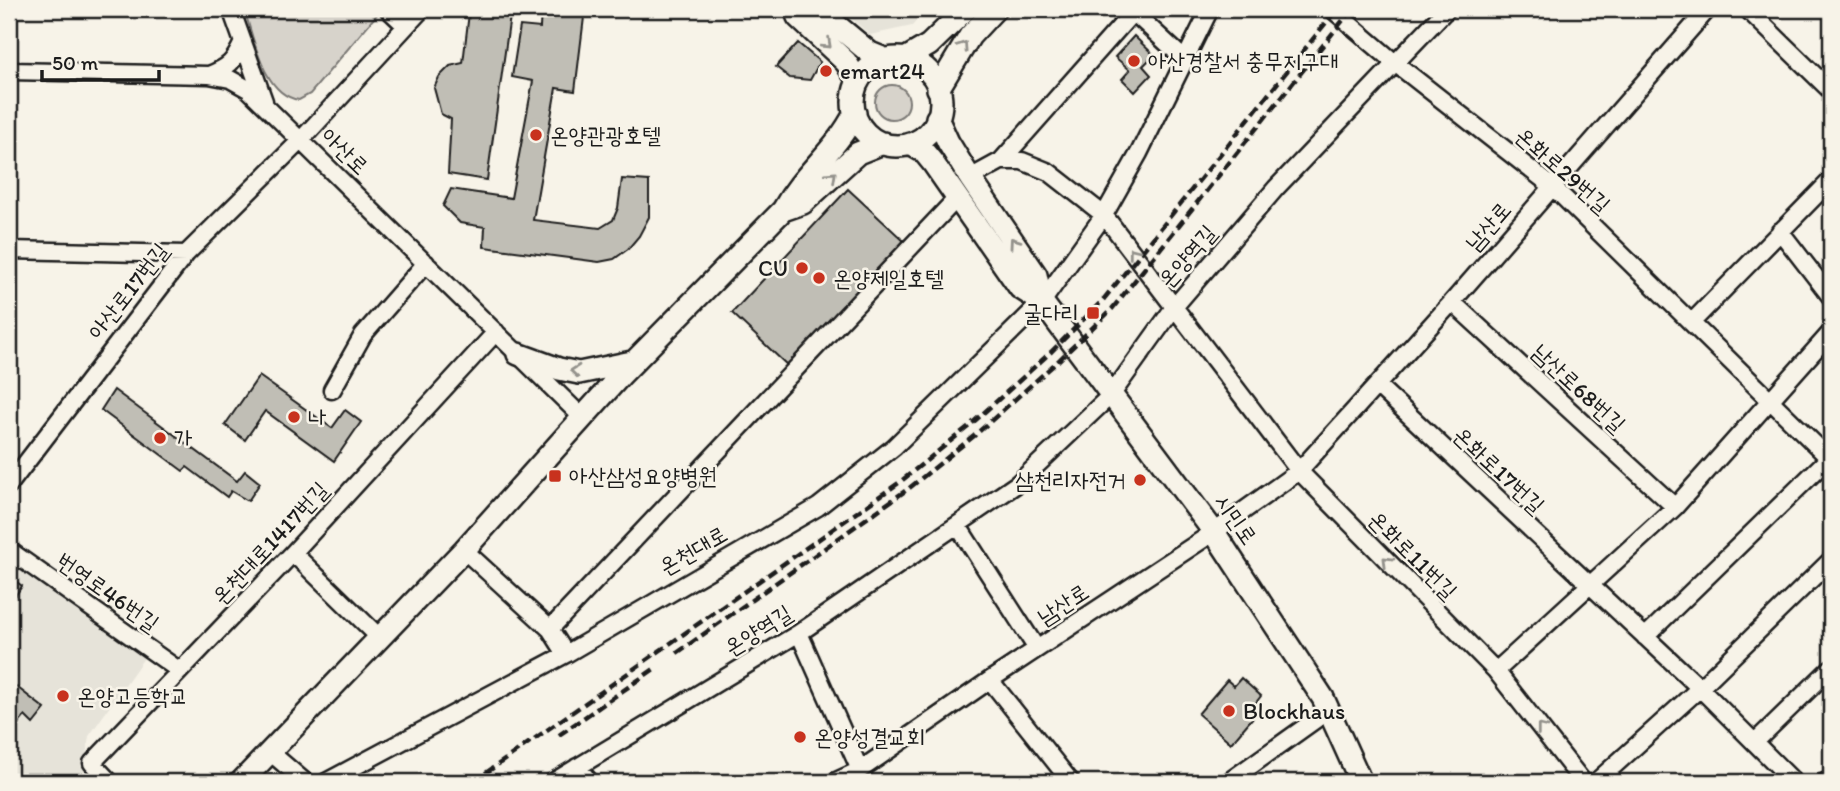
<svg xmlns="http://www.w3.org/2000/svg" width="1840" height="791" viewBox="0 0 1840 791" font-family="Itim,'Poor Story',sans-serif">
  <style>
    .built { fill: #e6e3d9 }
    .green { fill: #d7d3cb; stroke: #7a7874; stroke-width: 2 }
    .building { fill: #c0beb5; stroke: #1c1c1c; stroke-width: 2 }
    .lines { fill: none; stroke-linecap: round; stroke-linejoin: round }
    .minor-casing { stroke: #1c1c1c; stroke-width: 21 }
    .major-casing { stroke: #1c1c1c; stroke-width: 26 }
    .path { stroke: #1c1c1c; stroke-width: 2.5; stroke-dasharray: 5 5; stroke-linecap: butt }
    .minor { stroke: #f7f3e8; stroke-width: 16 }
    .major { stroke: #f7f3e8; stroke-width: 21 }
    .rail { stroke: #1c1c1c; stroke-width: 4.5; stroke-dasharray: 10 5; stroke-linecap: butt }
    .oneway { stroke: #94928c }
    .poi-dot { fill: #c8321e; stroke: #f7f3e8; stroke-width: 2.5 }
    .labels { text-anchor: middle; stroke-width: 5; stroke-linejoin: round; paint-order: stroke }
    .poi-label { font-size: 23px; fill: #1c1c1c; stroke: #f7f3e8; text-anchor: start }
    .street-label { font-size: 23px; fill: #1c1c1c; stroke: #f7f3e8 }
  </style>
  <rect width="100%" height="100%" fill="#f7f3e8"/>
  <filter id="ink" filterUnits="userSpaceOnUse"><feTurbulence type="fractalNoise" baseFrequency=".0143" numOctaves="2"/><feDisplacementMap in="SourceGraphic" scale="14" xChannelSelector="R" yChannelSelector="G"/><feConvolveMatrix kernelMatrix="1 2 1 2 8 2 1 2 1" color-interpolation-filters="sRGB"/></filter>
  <g filter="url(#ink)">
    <path class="built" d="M 841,9 L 927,9 L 912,26 L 870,35 Z
      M 9,559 L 146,655 L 89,736 L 82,782 L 9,782 Z"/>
    <path class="green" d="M 244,9 L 374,9 L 379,12 L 310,94 L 299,100 C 263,95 254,38 244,9 Z
      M875 102a17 17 0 1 1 34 0a17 17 0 1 1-34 0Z"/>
    <path class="building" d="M 473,9 L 499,9 L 510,16 L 487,180 L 448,174 L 451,119 L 441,114 L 434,88 L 439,77 L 450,66 L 463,63 L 469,13 Z
      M 541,9 L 585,9 L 575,91 L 556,88 L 533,220 L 600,228 L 613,220 L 618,208 L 622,179 L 649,181 L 649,217 L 639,236 L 628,249 L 614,259 L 599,262 L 484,247 L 485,227 L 460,223 L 443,206 L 451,189 L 511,198 L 533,81 L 512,77 L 520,26 L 540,28 Z
      M 1134,36 L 1154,55 L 1143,66 L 1151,75 L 1135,92 L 1122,79 L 1130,70 L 1115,57 Z
      M 798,43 L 820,62 L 810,80 L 790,78 L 776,67 Z
      M 848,189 L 905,242 L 789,367 L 732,313 Z
      M 259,376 L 332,428 L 345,410 L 361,422 L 334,461 L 265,411 L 245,440 L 225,425 Z
      M 114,390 L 237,481 L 245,471 L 260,483 L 248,501 L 231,491 L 227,497 L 187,467 L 183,471 L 101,410 Z
      M 9,576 L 22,586 L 9,605 Z
      M 1241,678 L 1261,696 L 1255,704 L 1260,709 L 1231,743 L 1198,714 L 1227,680 L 1234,686 Z
      M 9,681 L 45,709 L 33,724 L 25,716 L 9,735 Z"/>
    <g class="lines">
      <g class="minor-casing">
        <path id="minor" d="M 231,9 L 264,101
          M 388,9 L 406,26
          M 1130,9 L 1185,60
          M 1332,9 L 1395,63 L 1553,187 L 1831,460
          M 1747,9 L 1831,91
          M 9,71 L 209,75 L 230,79 L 248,89 L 582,417
          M 209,75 C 229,67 234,62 243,42
          M 1001,161 L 1022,161 L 1049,172 L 1104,215 L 1299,471 L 1496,671 L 1583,782
          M 970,178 L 1001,161 L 1134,11
          M 1780,231 L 1831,297
          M 9,250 L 186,254
          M 1452,302 L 1675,507
          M 1692,322 L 1831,180
          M 1378,386 L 1700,688 L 1794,782
          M 332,390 L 363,335 L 426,263
          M 9,485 L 186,254 L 301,140 L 422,9
          M 958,526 L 1037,649
          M 9,550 L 180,671
          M 464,550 L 550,629 L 566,654
          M 293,553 L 380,638
          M 550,629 L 957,198
          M 799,633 L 860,770
          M 1645,637 L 1831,456
          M 1496,671 L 1675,507 L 1831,332
          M 990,680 L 1071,782
          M 1755,742 L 1831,668
          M 270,752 L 305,782
          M 577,767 L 590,782
          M 110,782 L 92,763 L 293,553 L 496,332
          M 326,782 L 566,654 L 818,507 L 894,447 L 1042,302 L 1104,215 L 1139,153 L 1210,9
          M 553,782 L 799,633 L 1017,484 L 1112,394 L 1175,306 L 1276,188 L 1447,9
          M 834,782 L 860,770 L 990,680 L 1214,532 L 1299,471 L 1452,302 L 1708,9
          M 1228,782 L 1329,710
          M 1596,782 L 1700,688 L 1831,560
          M 1825,782 L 1831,779"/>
      </g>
      <g class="major-casing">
        <path id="major" d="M 795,9 L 798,17 L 846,62 L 858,81
          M 817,9 L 870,53 L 887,60
          M853 102a44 44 0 1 1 88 0a44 44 0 1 1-88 0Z
          M 905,59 L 929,45 L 966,9
          M 938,89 L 970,36 L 995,9
          M 937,118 L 948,142 L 970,178 L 1036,275 L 1042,302
          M 910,144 L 924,152 L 933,163 L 1020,288 L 1042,302 L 1214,532 L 1323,698 L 1361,782
          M 783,210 L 803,203 L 858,153 L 883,143
          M 518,354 L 559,369 L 579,373 L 632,362
          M 241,782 L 464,550 L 620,376 L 783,210 C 804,172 836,151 855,113"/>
      </g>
      <path class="path" d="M 528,782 L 537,776"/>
      <use href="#minor" class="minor"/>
      <use href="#major" class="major"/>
      <path class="rail" d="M 677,653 L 908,489 L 974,436 L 1058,361 L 1112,309 L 1352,9
        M 559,735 L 657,667
        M 473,782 L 900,482 L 968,427 L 1051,352 L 1103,300 L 1337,9"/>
    </g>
    <defs><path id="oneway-chevron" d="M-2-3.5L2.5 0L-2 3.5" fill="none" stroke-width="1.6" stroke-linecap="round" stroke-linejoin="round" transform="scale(1.75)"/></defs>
    <g class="oneway">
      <use href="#oneway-chevron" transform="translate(827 44) rotate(43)"/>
      <use href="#oneway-chevron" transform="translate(963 46) rotate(-56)"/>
      <use href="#oneway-chevron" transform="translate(832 176) rotate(-43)"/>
      <use href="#oneway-chevron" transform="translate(1014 242) rotate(-125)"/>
      <use href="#oneway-chevron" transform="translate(1133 252) rotate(-128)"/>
      <use href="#oneway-chevron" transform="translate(575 371) rotate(-175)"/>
      <use href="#oneway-chevron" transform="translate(1387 561) rotate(-135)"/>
      <use href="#oneway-chevron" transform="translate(1541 728) rotate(-128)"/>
    </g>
  </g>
  <g class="poi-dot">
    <circle cx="1134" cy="61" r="7"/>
    <circle cx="826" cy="71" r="7"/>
    <circle cx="536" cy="135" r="7"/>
    <circle cx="802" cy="268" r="7"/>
    <circle cx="819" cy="278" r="7"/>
    <rect x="1086" y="306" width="14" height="14" rx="3.5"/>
    <circle cx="294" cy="417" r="7"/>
    <circle cx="160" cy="438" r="7"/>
    <rect x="548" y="469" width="14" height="14" rx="3.5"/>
    <circle cx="1140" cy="480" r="7"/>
    <circle cx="63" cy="696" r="7"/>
    <circle cx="1229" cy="711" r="7"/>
    <circle cx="800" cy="737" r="7"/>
  </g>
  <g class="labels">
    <g class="poi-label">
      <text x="1148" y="69">아산경찰서 충무지구대</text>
      <text x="840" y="79">emart24</text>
      <text x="550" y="143">온양관광호텔</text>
      <text x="788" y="276" text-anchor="end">CU</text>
      <text x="833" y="286">온양제일호텔</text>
      <text x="1079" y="321" text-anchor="end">굴다리</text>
      <text x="308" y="425">나</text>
      <text x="174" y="446">가</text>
      <text x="569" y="484">아산삼성요양병원</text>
      <text x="1126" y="488" text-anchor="end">삼천리자전거</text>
      <text x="77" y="704">온양고등학교</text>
      <text x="1243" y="719">Blockhaus</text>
      <text x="814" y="745">온양성결교회</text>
    </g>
    <g class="street-label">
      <text transform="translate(345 151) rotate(44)" y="8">아산로</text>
      <text transform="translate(1563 170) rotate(41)" y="8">온화로29번길</text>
      <text transform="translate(1488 226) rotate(-49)" y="8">남산로</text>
      <text transform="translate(1187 256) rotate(-49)" y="8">온양역길</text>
      <text transform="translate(128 291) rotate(-52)" y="8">아산로17번길</text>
      <text transform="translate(1579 388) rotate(43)" y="8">남산로68번길</text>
      <text transform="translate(1499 470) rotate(43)" y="8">온화로17번길</text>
      <text transform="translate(1236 519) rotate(55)" y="8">시민로</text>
      <text transform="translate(270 543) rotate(-47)" y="8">온천대로1417번길</text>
      <text transform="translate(693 550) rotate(-30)" y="8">온천대로</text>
      <text transform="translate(1413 555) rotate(45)" y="8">온화로11번길</text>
      <text transform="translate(108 592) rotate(35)" y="8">번영로46번길</text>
      <text transform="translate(1063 604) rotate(-33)" y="8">남산로</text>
      <text transform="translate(758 630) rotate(-32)" y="8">온양역길</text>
    </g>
  </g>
  <rect width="1840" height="791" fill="none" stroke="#f7f3e8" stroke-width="35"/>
  <rect x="18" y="18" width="1805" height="756" fill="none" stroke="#1c1c1c" stroke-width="2.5" filter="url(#ink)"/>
  <path d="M42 70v10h117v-10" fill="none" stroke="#1c1c1c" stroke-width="3.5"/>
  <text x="52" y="70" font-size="21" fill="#1c1c1c" stroke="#f7f3e8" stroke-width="5" paint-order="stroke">50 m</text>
</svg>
